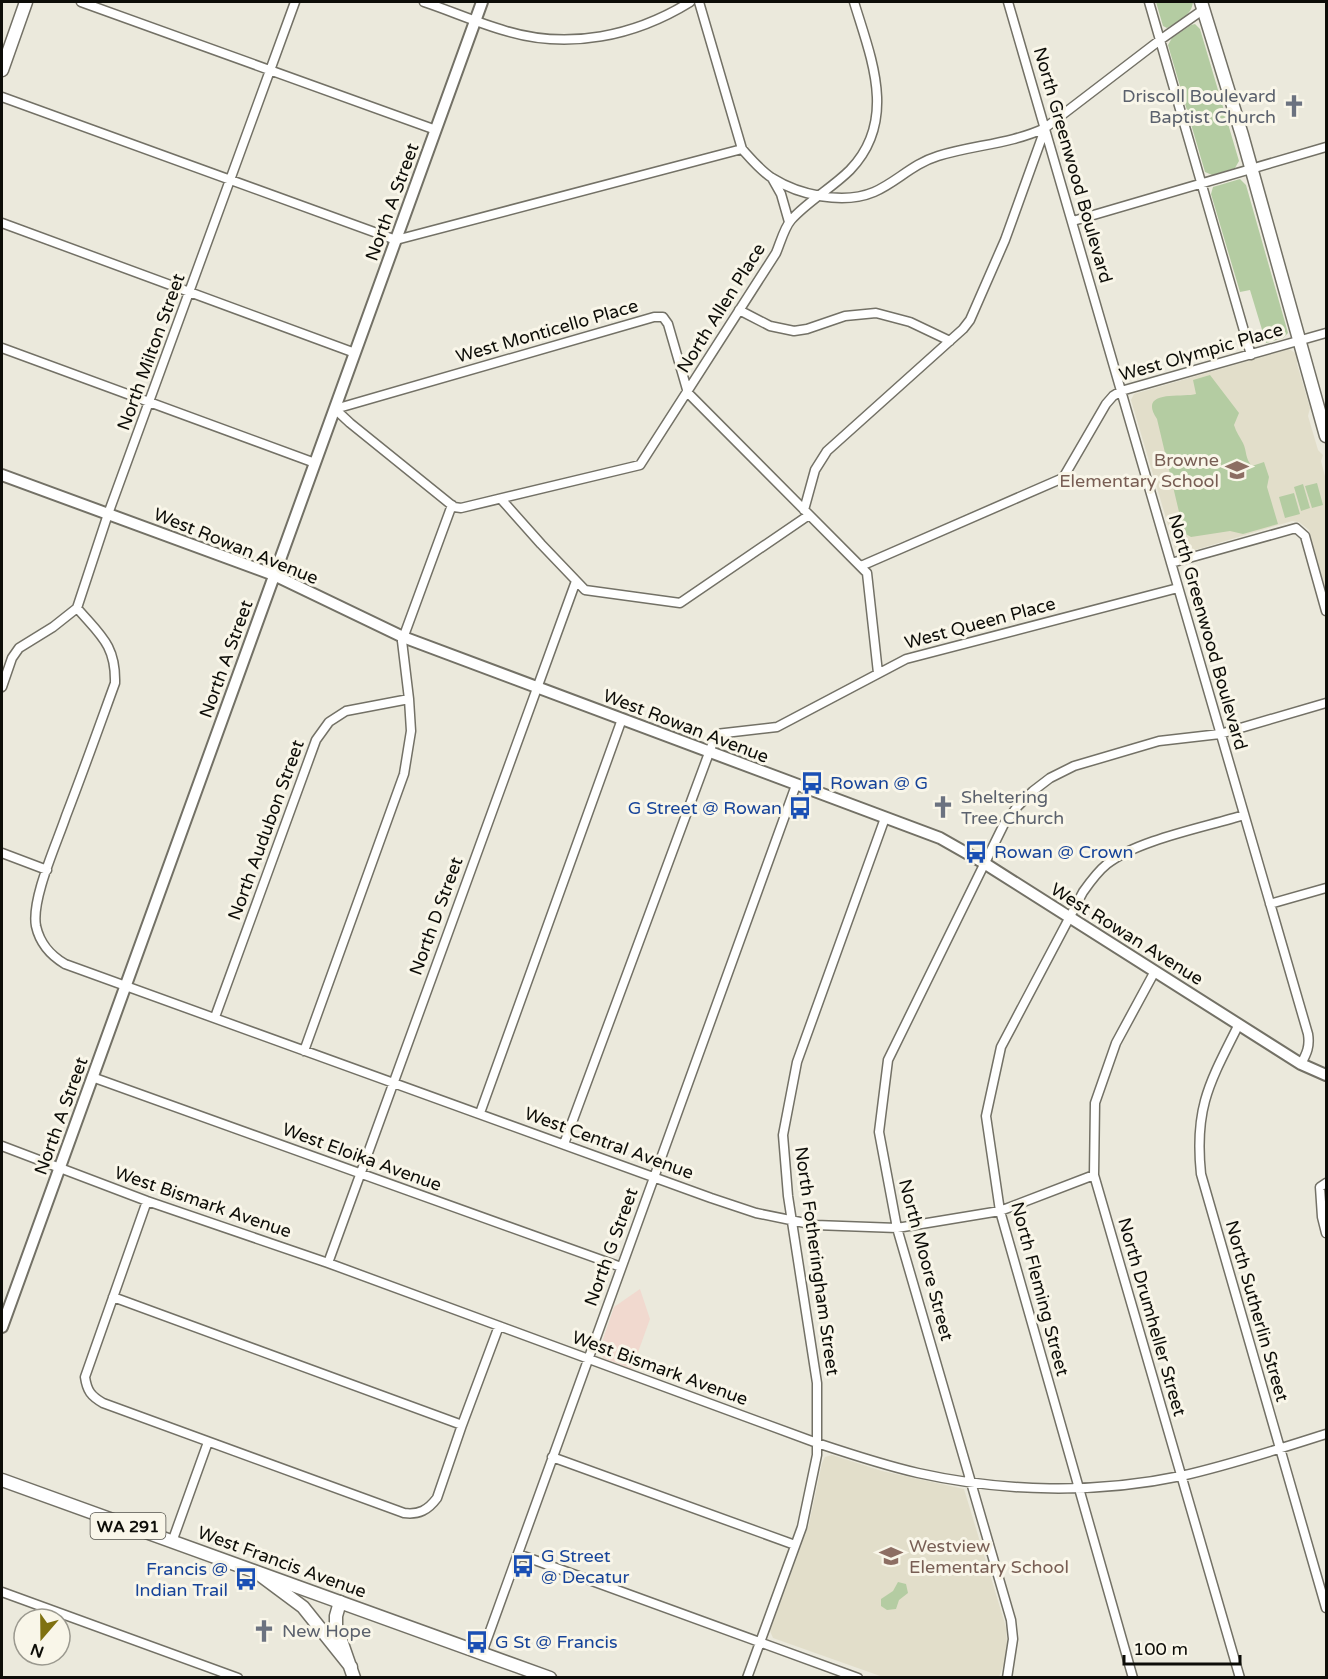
<svg xmlns="http://www.w3.org/2000/svg" width="1328" height="1679" viewBox="0 0 1328 1679" font-family="'Varela Round',sans-serif">
  <style>
    .commercial { fill: #f1d9cf }
    .built { fill: #e2deca }
    .green { fill: #b4cca2 }
    .lines { fill: none; stroke-linecap: round; stroke-linejoin: round }
    .minor-casing { stroke: #737166; stroke-width: 11 }
    .tertiary-casing { stroke: #737166; stroke-width: 14 }
    .secondary-casing { stroke: #737166; stroke-width: 15 }
    .primary-casing { stroke: #737166; stroke-width: 15 }
    .minor { stroke: #fff; stroke-width: 8 }
    .tertiary { stroke: #fff; stroke-width: 10 }
    .secondary { stroke: #fff; stroke-width: 12 }
    .primary { stroke: #fff; stroke-width: 12 }
    .labels { text-anchor: middle; stroke-width: 6; stroke-linejoin: round; paint-order: stroke }
    .shield { fill: #f9f6e9; stroke: #54534c; stroke-width: 1.5 }
    .shield-label { font-size: 16px; font-weight: bold; fill: #0d0d08 }
    .worship-label { font-size: 18px; fill: #5b616d; stroke: #f9f6e9; text-anchor: start }
    .street-label { font-size: 18px; fill: #0d0d08; stroke: #f9f6e9 }
    .education-label { font-size: 18px; fill: #785e54; stroke: #f9f6e9; text-anchor: end }
    .transit-label { font-size: 18px; fill: #164399; stroke: #f9f6e9; text-anchor: start }
  </style>
  <rect width="100%" height="100%" fill="#ebe9dc"/>
  <path class="commercial" d="M 640,1289 L 650,1319 L 632,1369 L 603,1358 L 600,1348 L 614,1307 Z"/>
  <path class="built" d="M 1289,349 L 1297,354 L 1297,364 L 1310,408 L 1308,416 L 1318,450 L 1323,455 L 1321,461 L 1326,480 L 1326,591 L 1309,530 L 1299,522 L 1292,521 L 1185,553 L 1176,552 L 1131,400 L 1134,394 Z
    M 832,1455 L 882,1471 L 964,1489 L 1006,1627 L 1007,1643 L 1005,1661 L 999,1677 L 883,1677 L 773,1638 L 770,1631 L 809,1524 L 822,1463 L 825,1457 Z"/>
  <path class="green" d="M 1156,2 L 1193,2 C 1192,15 1178,22 1167,28 L 1163,26 Z
    M 1195,24 L 1200,29 L 1239,161 L 1235,168 L 1212,175 L 1205,172 L 1168,45 L 1172,38 L 1191,25 Z
    M 1240,179 L 1246,185 L 1288,333 L 1283,338 L 1266,343 L 1250,290 L 1240,292 L 1211,194 L 1213,187 Z
    M 1210,375 L 1239,413 L 1234,425 C 1236,432 1240,437 1243,443 C 1247,451 1245,459 1252,466 L 1264,462 L 1269,477 L 1267,487 L 1278,524 L 1243,534 L 1230,531 L 1191,537 L 1184,533 L 1157,419 C 1137,389 1182,398 1196,394 L 1193,380 Z
    M 1317,483 L 1323,505 L 1312,508 L 1305,486 Z
    M 1303,484 L 1310,508 L 1301,511 L 1294,487 Z
    M 1294,493 L 1300,514 L 1285,518 L 1279,497 Z
    M 898,1582 L 906,1584 L 908,1593 L 899,1600 L 896,1609 L 887,1610 L 881,1606 L 881,1599 L 893,1591 Z"/>
  <g class="lines">
    <g class="minor-casing">
      <path id="minor" d="M 81,2 L 436,130
        M 424,2 C 451,11 478,23 506,31 C 569,50 635,36 690,2
        M 699,2 L 742,149
        M 1008,2 L 1308,1034 C 1310,1046 1307,1053 1301,1064
        M 1149,2 L 1251,355
        M 2,97 L 396,240 L 742,149 C 751,159 760,170 772,178 C 799,195 843,205 874,192 C 897,182 912,164 938,156 C 973,145 1011,144 1045,128 L 1160,40 L 1204,9
        M 772,178 L 781,194 L 789,222
        M 1073,221 L 1326,147
        M 2,223 L 355,353
        M 739,310 L 770,326 L 794,331 L 807,329 L 845,316 L 876,313 L 910,322 L 950,341
        M 2,348 L 315,463
        M 335,409 L 350,423 L 454,507 L 461,508 L 640,465 L 776,253 C 780,244 784,228 791,220 C 808,201 832,188 850,170 C 898,120 871,58 854,2
        M 335,409 L 654,317 L 663,317 L 668,324 L 688,393 L 867,573 L 878,673
        M 501,499 L 541,544 L 585,590 L 680,603 L 809,515
        M 804,510 L 815,470 L 827,451 L 963,329 L 970,320 L 1005,240 L 1045,129
        M 1171,563 L 1296,528 L 1305,536 L 1326,611
        M 861,566 L 1063,478 L 1106,404 L 1113,396 L 1121,391 L 1326,333
        M 77,608 C 100,635 116,645 115,683 C 99,727 83,772 66,816 C 57,843 31,899 36,926 C 40,944 50,955 65,964 L 711,1198 L 756,1213 L 815,1225 L 897,1228 L 1000,1211 L 1094,1175
        M 2,687 L 12,658 L 19,648 L 53,627 L 77,608 L 108,514 L 295,2
        M 2,853 L 47,870
        M 1270,904 L 1326,888
        M 1155,971 L 1116,1043 L 1095,1103 L 1094,1175 L 1240,1678
        M 215,1017 L 316,740 L 329,722 L 346,711 L 409,699 L 402,641 L 452,505
        M 1239,1024 C 1210,1082 1194,1107 1201,1174 L 1326,1608
        M 304,1051 L 404,774 L 411,731 L 409,699
        M 92,1077 L 621,1267
        M 480,1113 L 622,719
        M 564,1144 L 716,734 L 777,727 L 906,659 L 1178,588
        M 2,1146 L 147,1201 L 328,1263 L 817,1443 C 850,1454 883,1465 918,1473 C 1003,1492 1096,1494 1181,1476 C 1230,1465 1279,1449 1326,1434
        M 1326,1183 L 1320,1187 L 1322,1217 L 1326,1233
        M 147,1201 L 85,1377 C 87,1391 91,1396 103,1403 L 404,1513 C 419,1515 428,1510 437,1498 L 462,1425 L 499,1326
        M 328,1263 L 576,581
        M 113,1297 L 462,1425
        M 552,1457 L 795,1545
        M 172,1542 L 208,1442
        M 518,1554 L 858,1678
        M 2,1592 L 238,1678
        M 482,1653 L 796,785
        M 747,1678 L 802,1527 L 817,1455 L 817,1383 L 788,1196 L 783,1135 L 797,1062 L 885,818
        M 1007,1678 L 1013,1639 L 1011,1620 L 897,1228 L 879,1132 L 888,1060 L 1004,824 L 1017,807 L 1033,791 L 1050,778 L 1074,766 L 1159,741 L 1220,734 L 1326,703
        M 1133,1678 L 1000,1211 L 986,1116 L 1001,1047 L 1083,892 C 1090,882 1097,872 1107,864 C 1137,840 1206,827 1244,815"/>
    </g>
    <g class="tertiary-casing">
      <path id="tertiary" d="M 2,475 L 274,575 L 403,637 L 940,838 L 984,863 L 1301,1064 L 1326,1075
        M 2,1327 L 482,2"/>
    </g>
    <g class="secondary-casing">
      <path id="secondary" d="M 1201,2 L 1242,135 L 1326,436
        M 2,70 L 26,2
        M 260,1575 L 303,1607 L 351,1667
        M 340,1602 L 336,1616 L 336,1626 L 354,1678"/>
    </g>
    <g class="primary-casing">
      <path id="primary" d="M 2,1480 L 550,1678"/>
    </g>
    <use href="#minor" class="minor"/>
    <use href="#tertiary" class="tertiary"/>
    <use href="#secondary" class="secondary"/>
    <use href="#primary" class="primary"/>
  </g>
  <defs>
    <g id="church-bare" transform="scale(1.8)"><path d="M-1.2-6h2.4v3.5h3.3v2.4h-3.3V6h-2.4V-.1h-3.3v-2.4h3.3Z" fill="#6b7280" stroke="#f9f6e9" stroke-width="2.5" paint-order="stroke"/></g>
    <g id="school-bare" transform="scale(1.8)"><path d="M0-5L7-2L0 1L-7-2ZM-4 1L0 2.5L4 1V4Q0 6-4 4Z" fill="#8d6e63" stroke="#f9f6e9" stroke-width="2.5" paint-order="stroke"/></g>
    <g id="bus-bare" transform="scale(1.8)"><path d="M-5-6H5V4H4V6H2V4H-2V6H-4V4H-5ZM-3.5-4V0h7V-4ZM-3.5 1.2v1.5H-2V1.2ZM2 1.2v1.5H3.5V1.2Z" fill="#1a4fb4" stroke="#f9f6e9" stroke-width="2.5" paint-order="stroke"/></g>
  </defs>
  <g fill-rule="evenodd">
    <use href="#church-bare" x="1294" y="106"/>
    <use href="#school-bare" x="1237" y="470"/>
    <use href="#bus-bare" x="812" y="783"/>
    <use href="#church-bare" x="943" y="807"/>
    <use href="#bus-bare" x="800" y="808"/>
    <use href="#bus-bare" x="976" y="852"/>
    <use href="#school-bare" x="891" y="1556"/>
    <use href="#bus-bare" x="523" y="1566"/>
    <use href="#bus-bare" x="246" y="1579"/>
    <use href="#church-bare" x="264" y="1631"/>
    <use href="#bus-bare" x="477" y="1642"/>
  </g>
  <g class="labels">
    <rect class="shield" x="90.5" y="1513" width="75" height="26" rx="4.5"/>
    <g class="shield-label">
      <text x="128" y="1532">WA 291</text>
    </g>
    <g class="worship-label">
      <text x="1276" y="102" text-anchor="end">Driscoll Boulevard<tspan x="1276" dy="21">Baptist Church</tspan></text>
      <text x="961" y="803">Sheltering<tspan x="961" dy="21">Tree Church</tspan></text>
      <text x="282" y="1637">New Hope</text>
    </g>
    <g class="street-label">
      <text transform="translate(1073 165) rotate(74)" y="6">North Greenwood Boulevard</text>
      <text transform="translate(392 202) rotate(-70)" y="6">North A Street</text>
      <text transform="translate(721 308) rotate(-58)" y="6">North Allen Place</text>
      <text transform="translate(547 331) rotate(-16)" y="6">West Monticello Place</text>
      <text transform="translate(151 352) rotate(-70)" y="6">North Milton Street</text>
      <text transform="translate(1201 352) rotate(-16)" y="6">West Olympic Place</text>
      <text transform="translate(236 546) rotate(22)" y="6">West Rowan Avenue</text>
      <text transform="translate(980 623) rotate(-15)" y="6">West Queen Place</text>
      <text transform="translate(1208 632) rotate(74)" y="6">North Greenwood Boulevard</text>
      <text transform="translate(226 659) rotate(-70)" y="6">North A Street</text>
      <text transform="translate(686 726) rotate(21)" y="6">West Rowan Avenue</text>
      <text transform="translate(266 830) rotate(-70)" y="6">North Audubon Street</text>
      <text transform="translate(436 916) rotate(-70)" y="6">North D Street</text>
      <text transform="translate(1127 934) rotate(32)" y="6">West Rowan Avenue</text>
      <text transform="translate(61 1116) rotate(-70)" y="6">North A Street</text>
      <text transform="translate(609 1143) rotate(20)" y="6">West Central Avenue</text>
      <text transform="translate(362 1157) rotate(20)" y="6">West Eloika Avenue</text>
      <text transform="translate(203 1202) rotate(19)" y="6">West Bismark Avenue</text>
      <text transform="translate(611 1247) rotate(-70)" y="6">North G Street</text>
      <text transform="translate(926 1260) rotate(75)" y="6">North Moore Street</text>
      <text transform="translate(817 1261) rotate(82)" y="6">North Fotheringham Street</text>
      <text transform="translate(1040 1289) rotate(75)" y="6">North Fleming Street</text>
      <text transform="translate(1257 1311) rotate(74)" y="6">North Sutherlin Street</text>
      <text transform="translate(1152 1317) rotate(74)" y="6">North Drumheller Street</text>
      <text transform="translate(660 1368) rotate(20)" y="6">West Bismark Avenue</text>
      <text transform="translate(282 1562) rotate(20)" y="6">West Francis Avenue</text>
    </g>
    <g class="education-label">
      <text x="1219" y="466">Browne<tspan x="1219" dy="21">Elementary School</tspan></text>
      <text x="909" y="1552" text-anchor="start">Westview<tspan x="909" dy="21">Elementary School</tspan></text>
    </g>
    <g class="transit-label">
      <text x="830" y="789">Rowan @ G</text>
      <text x="782" y="814" text-anchor="end">G Street @ Rowan</text>
      <text x="994" y="858">Rowan @ Crown</text>
      <text x="541" y="1562">G Street<tspan x="541" dy="21">@ Decatur</tspan></text>
      <text x="228" y="1575" text-anchor="end">Francis @<tspan x="228" dy="21">Indian Trail</tspan></text>
      <text x="495" y="1648">G St @ Francis</text>
    </g>
  </g>
  <rect width="1328" height="1679" fill="none" stroke="#0d0d08" stroke-width="6"/>
  <g transform="translate(42 1637) rotate(200)"><circle r="28" fill="#f9f6e9" stroke="#9b998f" stroke-width="1.5"/>
  <path d="M0-4.5L10 22L0 15L-10 22Z" fill="#7f7110"/>
  <text y="-9" font-size="16" font-weight="bold" text-anchor="middle" fill="#0d0d08">N</text>
  </g>
  <path d="M1124 1655v9h116v-9" fill="none" stroke="#0d0d08" stroke-width="3"/>
  <text x="1133" y="1655" font-size="18" fill="#0d0d08" stroke="#f9f6e9" stroke-width="4.5" paint-order="stroke">100 m</text>
</svg>
